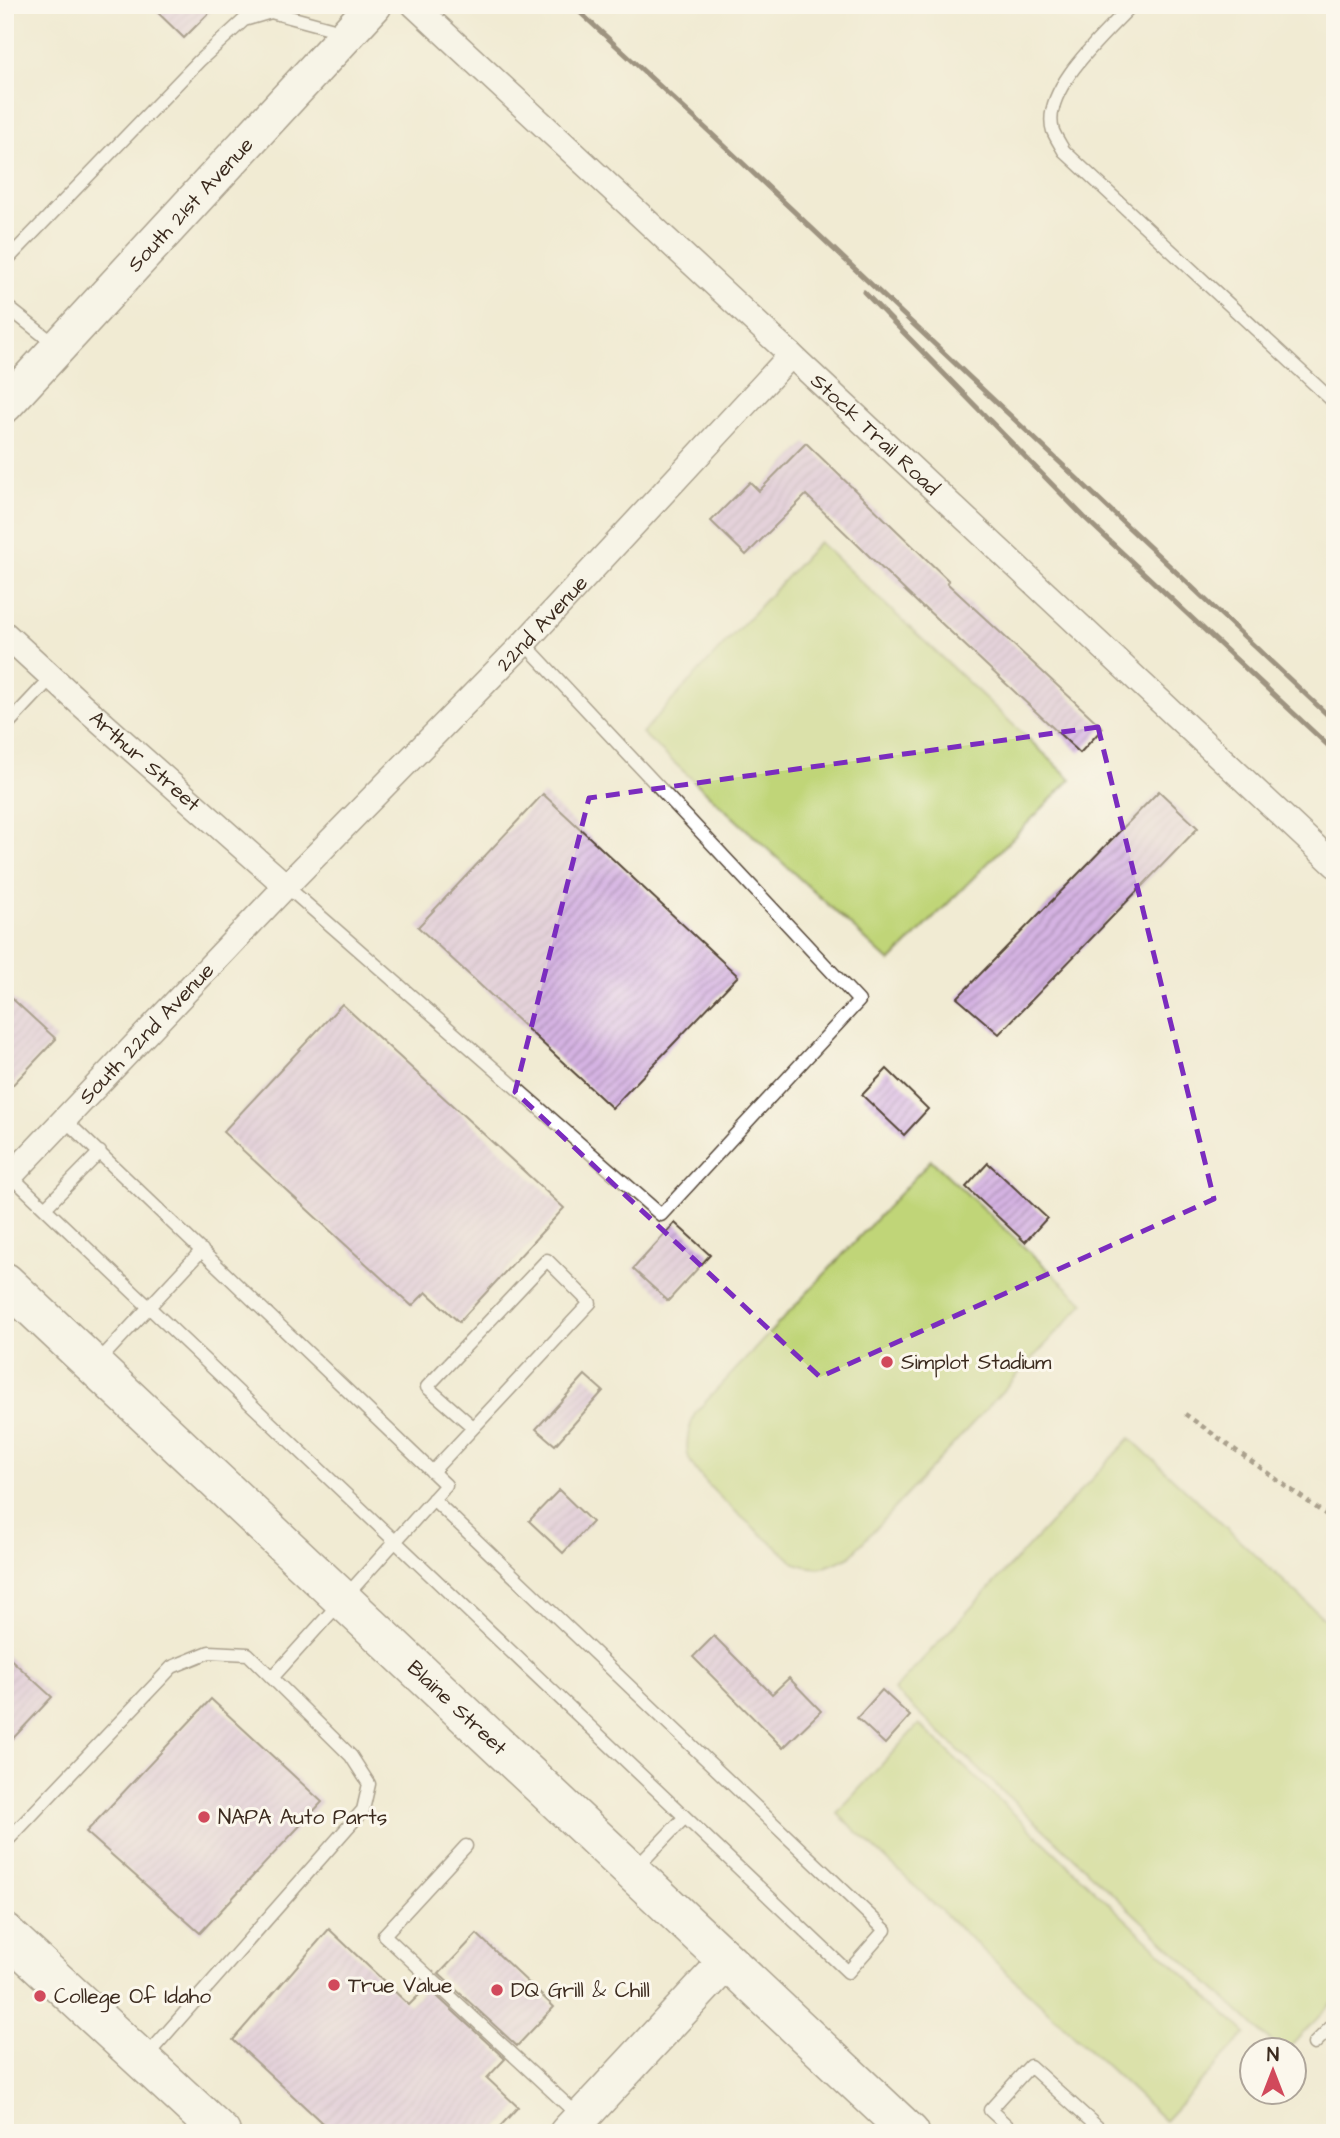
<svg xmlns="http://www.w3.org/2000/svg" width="1340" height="2138" viewBox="0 0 1340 2138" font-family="'Architects Daughter',sans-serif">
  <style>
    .garden { fill: #c0d578; stroke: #7e804b; stroke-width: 2 }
    .building { fill: url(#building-hatch) }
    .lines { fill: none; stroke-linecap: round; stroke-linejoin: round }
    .service-casing { stroke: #564739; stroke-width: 15 }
    .minor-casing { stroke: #564739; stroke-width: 27 }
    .secondary-casing { stroke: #564739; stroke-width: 38 }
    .primary-casing { stroke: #564739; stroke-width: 41 }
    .path { stroke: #564739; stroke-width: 4.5; stroke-dasharray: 5 5; stroke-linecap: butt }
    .service { stroke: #fff; stroke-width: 12 }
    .minor { stroke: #fff; stroke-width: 24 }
    .secondary { stroke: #fff; stroke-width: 35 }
    .primary { stroke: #fff; stroke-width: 38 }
    .rail { stroke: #3b2a1e; stroke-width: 5 }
    .marked { fill: none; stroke: #7b2cbf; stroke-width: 5; stroke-dasharray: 14 9; stroke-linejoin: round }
    .poi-dot { fill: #d1495b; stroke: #fbf7ec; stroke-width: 2.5 }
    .labels { text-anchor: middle; stroke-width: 6; stroke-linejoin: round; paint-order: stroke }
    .street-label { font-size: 21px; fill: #3b2a1e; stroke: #fbf7ec }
    .poi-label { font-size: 21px; fill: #3b2a1e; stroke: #fbf7ec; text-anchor: start }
  </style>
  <defs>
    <pattern id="building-hatch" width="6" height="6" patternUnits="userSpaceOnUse" patternTransform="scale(1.75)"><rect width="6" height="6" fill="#d5b3e3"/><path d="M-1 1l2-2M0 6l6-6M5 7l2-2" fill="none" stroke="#ae92b7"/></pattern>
  </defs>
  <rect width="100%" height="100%" fill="#fbf7ec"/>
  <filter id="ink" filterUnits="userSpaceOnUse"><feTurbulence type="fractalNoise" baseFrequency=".0143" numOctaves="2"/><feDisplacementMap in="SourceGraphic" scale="14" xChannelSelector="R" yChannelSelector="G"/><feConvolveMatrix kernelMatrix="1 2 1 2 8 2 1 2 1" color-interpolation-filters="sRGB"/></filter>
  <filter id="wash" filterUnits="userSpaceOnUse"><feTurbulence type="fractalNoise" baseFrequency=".00686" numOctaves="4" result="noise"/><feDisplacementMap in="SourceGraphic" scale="28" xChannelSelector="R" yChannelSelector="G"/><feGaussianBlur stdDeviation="1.57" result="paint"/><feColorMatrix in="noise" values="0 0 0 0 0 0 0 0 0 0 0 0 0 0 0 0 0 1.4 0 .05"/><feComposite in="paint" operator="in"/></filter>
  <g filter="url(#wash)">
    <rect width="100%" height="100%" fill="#f1ebd3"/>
    <path class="garden" d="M 819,542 L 1071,779 L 890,962 L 642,733 Z
      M 931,1160 L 1084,1303 L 850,1556 C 827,1567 820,1572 795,1563 C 771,1541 695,1483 688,1455 C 685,1441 690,1426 695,1413 Z
      M 1130,1438 L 1335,1629 L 1335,2000 L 1287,2050 L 1280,2050 L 894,1690 Z
      M 919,1724 L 1246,2033 L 1165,2121 L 837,1813 Z"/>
    <g id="blocks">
      <path class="building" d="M 150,5 L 217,5 L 184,38 Z
        M 806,443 L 949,581 L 947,583 L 1103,728 L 1080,753 L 924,607 L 923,608 L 806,495 L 746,555 L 711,521 L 750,482 L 759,491 Z
        M 1159,791 L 1198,828 L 999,1034 L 957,998 Z
        M 543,794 L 738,976 L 612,1108 L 418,927 Z
        M 5,992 L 56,1039 L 5,1093 Z
        M 342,1004 L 564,1208 L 459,1322 L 426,1292 L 412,1306 L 223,1132 Z
        M 887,1069 L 928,1109 L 904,1135 L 862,1095 Z
        M 988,1163 L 1047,1218 L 1025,1242 L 966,1187 Z
        M 675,1223 L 710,1255 L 668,1301 L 633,1269 Z
        M 585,1375 L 603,1391 L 555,1445 L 536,1429 Z
        M 559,1490 L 592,1522 L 563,1553 L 529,1521 Z
        M 714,1636 L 772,1694 L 789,1678 L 821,1711 L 783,1748 L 693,1657 Z
        M 5,1654 L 52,1697 L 5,1747 Z
        M 882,1690 L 910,1716 L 885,1744 L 857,1718 Z
        M 211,1699 L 322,1802 L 200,1933 L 86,1832 Z
        M 329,1929 L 409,2005 L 427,1987 L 505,2059 L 487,2078 L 518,2107 L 494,2133 L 333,2133 L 233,2040 Z
        M 477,1934 L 554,2007 L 517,2046 L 439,1974 Z"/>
    </g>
  </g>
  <g filter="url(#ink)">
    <use href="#blocks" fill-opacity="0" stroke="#564739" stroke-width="2"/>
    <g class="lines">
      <g class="service-casing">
        <path id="service" d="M 1132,5 C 1106,33 1040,90 1053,131 C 1056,138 1060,144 1064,151 L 1335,403
          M 5,262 L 199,61 L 244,20 L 271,12 L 345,32
          M 5,305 L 57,346
          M 5,727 L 52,677
          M 286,886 L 661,1215 L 859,1001 L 524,643
          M 65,1120 L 446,1485 L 272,1678
          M 11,1176 L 848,1972 L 885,1930 L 433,1499
          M 45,1208 L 100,1152
          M 97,1363 L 202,1250
          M 432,1472 L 590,1303 L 547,1260 L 427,1387 L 473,1427
          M 5,1843 L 172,1667 L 209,1652 L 248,1654 L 351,1756 L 369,1784 L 363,1810 L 144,2059
          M 466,1846 L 384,1935 L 580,2117
          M 635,1869 L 685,1817
          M 1314,2044 L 1335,2023
          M 1015,2133 L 990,2110 L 1030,2066 L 1104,2133"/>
      </g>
      <g class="minor-casing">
        <g id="minor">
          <path id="s1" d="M 414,5 L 791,355 L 1335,865"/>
          <path id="s2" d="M 5,634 L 82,705 L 286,886"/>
          <path id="s3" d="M 5,1182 L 286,886 L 524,643 L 791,355"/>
        </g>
      </g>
      <g class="secondary-casing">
        <g id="secondary">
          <path id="s4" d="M 5,405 L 374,5"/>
          <path d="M 567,2133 L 727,1961"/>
        </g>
      </g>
      <g class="primary-casing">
        <g id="primary">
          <path id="s5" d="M 5,1282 L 910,2133"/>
          <path d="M 5,1933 L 221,2133"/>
        </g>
      </g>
      <path class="path" d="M 1185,1414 L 1335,1521"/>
      <use href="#service" class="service"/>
      <use href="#minor" class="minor"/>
      <use href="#secondary" class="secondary"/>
      <use href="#primary" class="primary"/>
      <path class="rail" d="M 572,5 L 714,136 L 1335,722
        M 864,292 L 1084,517 L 1335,752"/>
    </g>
  </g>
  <path d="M0 0H1340V2138H0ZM 1098,727 L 1214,1199 L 820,1377 L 515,1092 L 589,798 Z" fill="#f1ebd3" fill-opacity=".55" fill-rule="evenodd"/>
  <path class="marked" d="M 1098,727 L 1214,1199 L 820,1377 L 515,1092 L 589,798 Z"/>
  <g class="poi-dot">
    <circle cx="887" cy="1362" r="7"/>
    <circle cx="204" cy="1817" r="7"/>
    <circle cx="334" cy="1985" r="7"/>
    <circle cx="497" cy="1990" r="7"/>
    <circle cx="40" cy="1996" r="7"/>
  </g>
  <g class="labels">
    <g class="street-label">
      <text dy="7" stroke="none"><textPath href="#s4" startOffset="273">South 21st Avenue</textPath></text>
      <text dy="7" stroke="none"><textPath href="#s1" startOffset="630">Stock Trail Road</textPath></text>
      <text dy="7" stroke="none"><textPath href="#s3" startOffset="775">22nd Avenue</textPath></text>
      <text dy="7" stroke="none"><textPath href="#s2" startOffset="189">Arthur Street</textPath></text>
      <text dy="7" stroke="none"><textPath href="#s3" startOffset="205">South 22nd Avenue</textPath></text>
      <text dy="7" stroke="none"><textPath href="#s5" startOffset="621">Blaine Street</textPath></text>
    </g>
    <g class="poi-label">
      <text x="901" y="1369">Simplot Stadium</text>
      <text x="218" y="1824">NAPA Auto Parts</text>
      <text x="348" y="1992">True Value</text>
      <text x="511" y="1997">DQ Grill &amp; Chill</text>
      <text x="54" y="2003">College Of Idaho</text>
    </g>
  </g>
  <rect width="1340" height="2138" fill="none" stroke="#fbf7ec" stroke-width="28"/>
  <g transform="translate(1273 2071)"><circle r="33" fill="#fbf7ec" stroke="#aea59a" stroke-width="2"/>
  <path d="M0-5L12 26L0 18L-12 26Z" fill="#d1495b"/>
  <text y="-10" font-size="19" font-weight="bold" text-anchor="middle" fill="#3b2a1e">N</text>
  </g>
</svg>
